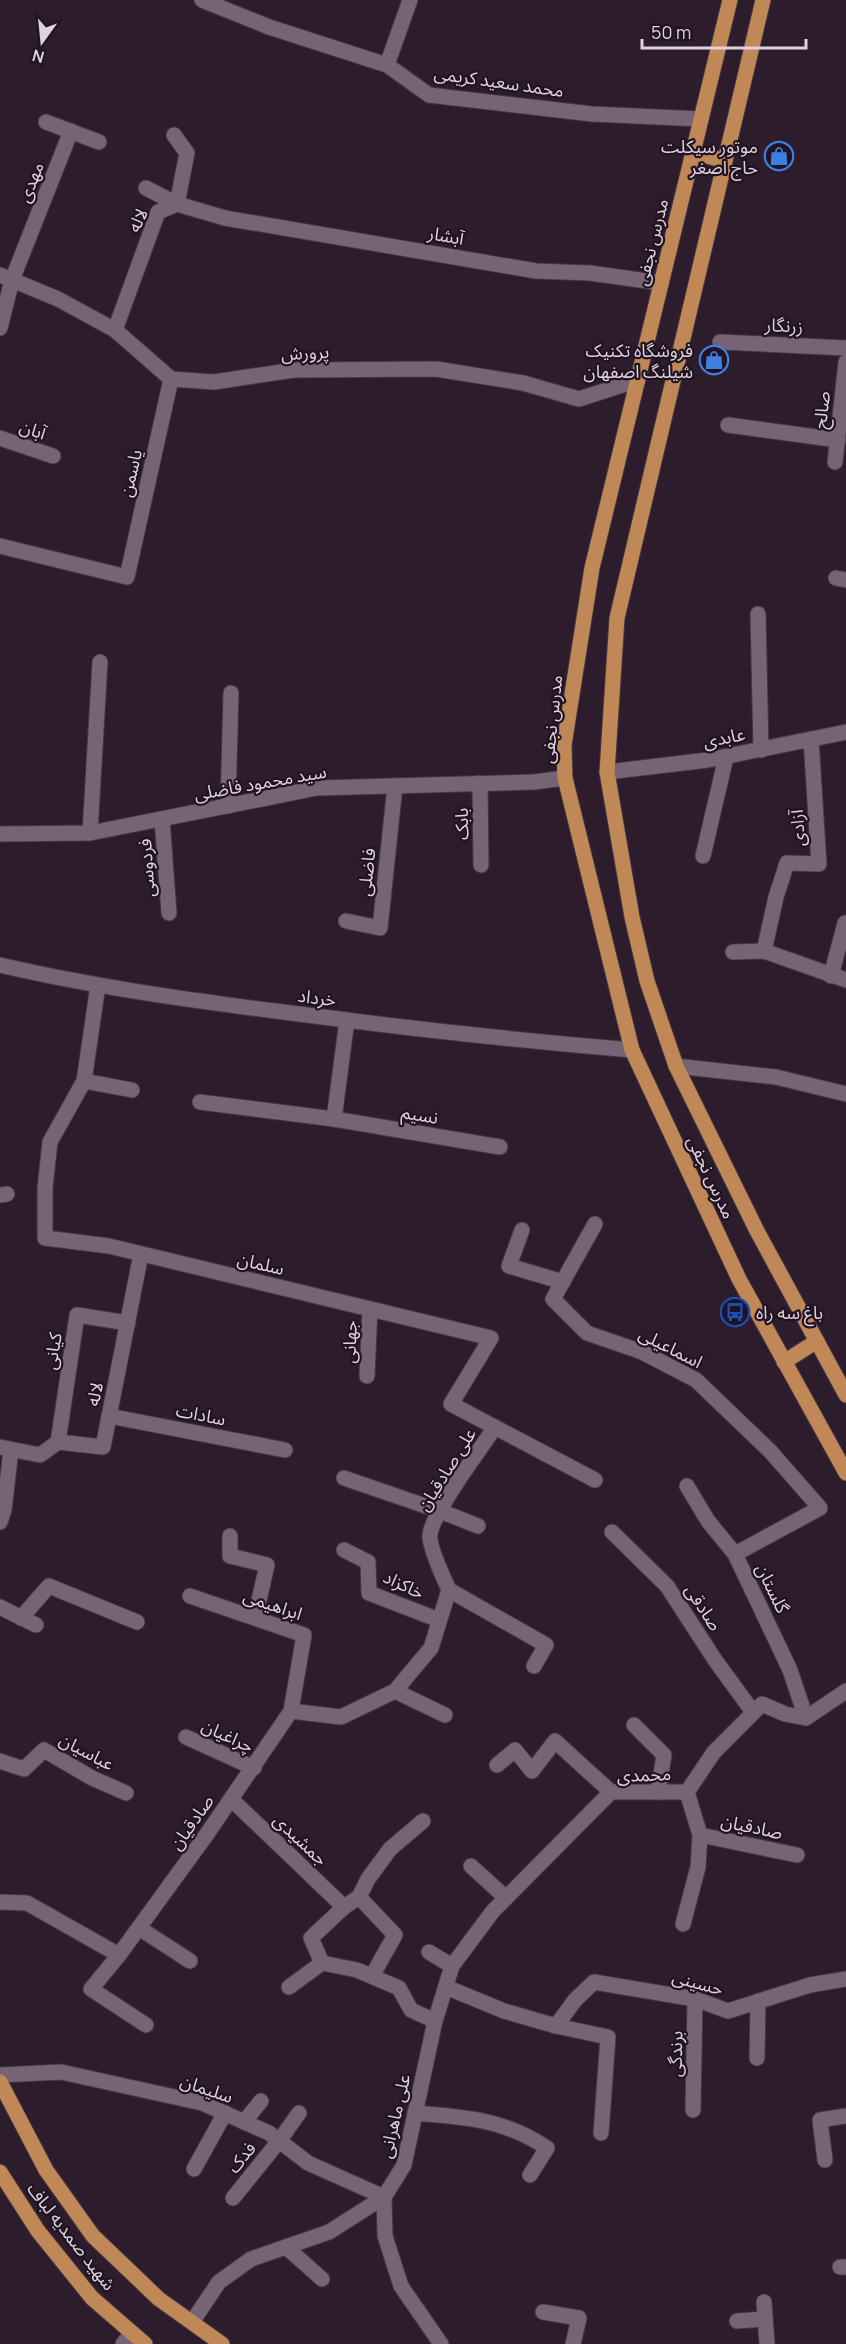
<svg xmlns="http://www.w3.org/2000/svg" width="846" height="2344" viewBox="0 0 846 2344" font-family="Manrope,'Noto Sans Arabic',sans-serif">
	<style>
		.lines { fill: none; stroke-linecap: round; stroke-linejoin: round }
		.minor-casing { stroke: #443744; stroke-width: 17 }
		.major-casing { stroke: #443744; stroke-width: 17 }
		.minor { stroke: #766376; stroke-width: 15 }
		.major { stroke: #c08757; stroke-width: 15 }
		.labels { text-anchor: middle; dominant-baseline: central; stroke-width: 4.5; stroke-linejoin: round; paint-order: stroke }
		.street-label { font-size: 18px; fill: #ded3dd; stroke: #221322 }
		.poi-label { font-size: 18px; fill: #ded3dd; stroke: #221322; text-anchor: end }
	</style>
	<rect width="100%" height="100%" fill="#2c1c2c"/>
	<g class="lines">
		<!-- minor casing -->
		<g class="minor-casing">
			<g id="minor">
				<path d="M 202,0 L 269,27 L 387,65 L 429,95 L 592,114 L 701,119"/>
				<path d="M 387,65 L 410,0"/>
				<path d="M 46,122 L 99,142"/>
				<path d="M 146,188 L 177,204 L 225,218 L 536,271 L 590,273 L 661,283"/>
				<path d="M 0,275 L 58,299 L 115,330 L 171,379 L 214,382 L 294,370 L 436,369 L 523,383 L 579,399 L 638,380"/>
				<path d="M 0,328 L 12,280 L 71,131"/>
				<path d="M 115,330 L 158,212 L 177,204 L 187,153 L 174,135"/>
				<path d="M 720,342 L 846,348"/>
				<path d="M 728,425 L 838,440"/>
				<path d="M 0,438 L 53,456"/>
				<path d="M 835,462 L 846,362"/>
				<path d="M 0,546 L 127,577 L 171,379"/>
				<path d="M 836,578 L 846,580"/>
				<path d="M 758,614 L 761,750"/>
				<path d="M 607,772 L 708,760 L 846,732"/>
				<path d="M 480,783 L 481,865"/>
				<path d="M 228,806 L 231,693"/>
				<path d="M 162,819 L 169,913"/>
				<path d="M 90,833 L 100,662"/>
				<path d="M 0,834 L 90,833 L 317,788 L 534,782 L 565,778"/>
				<path d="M 703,856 L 726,757"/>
				<path d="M 346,921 L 380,928 L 395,786"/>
				<path d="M 764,951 L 776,897 L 787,863 L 819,864 L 811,739"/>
				<path d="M 733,952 L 764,951 L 846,980"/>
				<path d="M 0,965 C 104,989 209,1003 315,1016 C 421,1030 526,1041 632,1050"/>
				<path d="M 831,976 L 845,923"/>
				<path d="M 98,985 L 84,1081 L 50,1142 L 45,1188 L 45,1238 L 109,1246 L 491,1338 L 451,1404 L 595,1480"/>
				<path d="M 676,1066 L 776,1077 L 846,1094"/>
				<path d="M 84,1081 L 132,1090"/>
				<path d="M 200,1102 L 334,1119 L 500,1147"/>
				<path d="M 334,1119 L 347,1020"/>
				<path d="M 0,1195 L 7,1194"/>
				<path d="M 595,1224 L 553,1299 L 587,1333 L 642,1352 L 696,1380 L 770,1451 L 820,1508 L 735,1554"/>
				<path d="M 522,1230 L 509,1266 L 563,1282"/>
				<path d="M 367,1376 L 370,1309"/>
				<path d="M 109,1416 L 285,1450"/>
				<path d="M 58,1442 L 77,1315 L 128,1323"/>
				<path d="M 0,1447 L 40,1455 L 58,1442 L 103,1447 L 141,1254"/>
				<path d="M 344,1478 L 440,1511 L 478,1526"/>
				<path d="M 687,1486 L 708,1521 L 735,1554 L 790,1670 L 806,1718"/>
				<path d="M 0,1522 L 4,1510 L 11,1450"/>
				<path d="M 612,1532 L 667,1586 L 715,1660 L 753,1712"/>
				<path d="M 230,1536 L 230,1556 L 267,1565 L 255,1618"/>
				<path d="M 344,1550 L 368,1562 L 369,1593 L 439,1620"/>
				<path d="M 449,1590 L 546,1645 L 534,1666"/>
				<path d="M 0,1607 L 36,1625"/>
				<path d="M 21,1618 L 49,1586 L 137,1622"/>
				<path d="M 395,1691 L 445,1715"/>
				<path d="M 291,1711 L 341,1717 L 395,1691 L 431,1648 L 449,1590 C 444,1579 428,1545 430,1534 C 434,1510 480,1450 495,1427"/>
				<path d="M 634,1725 L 664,1755 L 658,1792"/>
				<path d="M 186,1737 L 254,1768"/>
				<path d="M 0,1761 L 24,1769 L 44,1750 L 92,1778 L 126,1793"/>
				<path d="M 497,1765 L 515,1750 L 532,1771 L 555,1741 L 611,1792"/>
				<path d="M 231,1799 L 344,1907"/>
				<path d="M 700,1835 L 797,1855"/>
				<path d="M 471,1866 L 506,1898"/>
				<path d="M 359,1897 L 395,1935 L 372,1976"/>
				<path d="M 0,1902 L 27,1903 L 119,1955"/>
				<path d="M 683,1924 L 698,1867 L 700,1835 L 687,1792"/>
				<path d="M 139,1928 L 190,1961"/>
				<path d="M 429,1952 L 452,1966"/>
				<path d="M 322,1963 L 311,1938 L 344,1907 L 359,1897 L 368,1879 L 390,1849 L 423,1821"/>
				<path d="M 289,1987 L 322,1963 L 357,1970 L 399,1988 L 411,2010 L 435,2021"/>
				<path d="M 446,1987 L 504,2011 L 556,2026 L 575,2000 L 594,1982 L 695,1999 L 728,2011 L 810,1985 L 846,1979"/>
				<path d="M 146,2025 L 91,1989 L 119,1955 L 207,1834 L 291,1711 L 304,1635 L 190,1596"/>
				<path d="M 556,2026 L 608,2037 L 601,2133"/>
				<path d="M 757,2058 L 758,2001"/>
				<path d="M 0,2075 L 61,2072 L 202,2103 L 269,2133 L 308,2163 L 384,2197 L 385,2236 L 401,2286 L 441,2344"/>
				<path d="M 693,2110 L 695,1999"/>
				<path d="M 415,2113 C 465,2117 504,2119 547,2148 L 530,2175"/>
				<path d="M 244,2122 L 261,2101"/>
				<path d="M 825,2160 L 820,2120 L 846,2116"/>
				<path d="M 194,2169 L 225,2113"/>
				<path d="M 233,2198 L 279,2141 L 299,2113"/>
				<path d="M 286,2247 L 322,2279"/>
				<path d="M 840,2267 L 846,2267"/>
				<path d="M 764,2302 L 767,2344"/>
				<path d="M 543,2312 L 579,2318 L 573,2344"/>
				<path d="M 737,2321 L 765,2319"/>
				<path d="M 192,2322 L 219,2282 L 251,2259 L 329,2232 L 384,2197 L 404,2165 L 435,2021 L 452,1966 L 493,1911 L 611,1792 L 687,1792 L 714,1752 L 762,1704 L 785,1714 L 806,1718 L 846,1691"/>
				<path d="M 123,2344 L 132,2333"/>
			</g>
		</g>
		<!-- major casing -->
		<g class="major-casing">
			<g id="major">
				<path d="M 730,0 L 592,568 L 564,745 L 565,778 L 632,1050 L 739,1279 L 846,1473"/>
				<path d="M 763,0 L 617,618 L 607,772 L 632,917 L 647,981 L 676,1066 L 757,1231 L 846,1395"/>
				<path d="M 693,152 L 725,161"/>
				<path d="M 784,1362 L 817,1341"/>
				<path d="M 0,2082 L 46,2170 L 93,2236 L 159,2299 L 222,2344"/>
				<path d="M 0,2172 L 38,2231 L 92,2298 L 145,2344"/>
			</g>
		</g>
		<!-- minor -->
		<use href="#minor" class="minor"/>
		<!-- major -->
		<use href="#major" class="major"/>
	</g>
	<!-- icons -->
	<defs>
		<g id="shop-ring" transform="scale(1.5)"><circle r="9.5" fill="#221322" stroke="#3f7fe0" stroke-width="1.5"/><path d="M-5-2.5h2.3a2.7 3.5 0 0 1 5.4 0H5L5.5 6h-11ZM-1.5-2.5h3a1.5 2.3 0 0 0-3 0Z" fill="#3f7fe0"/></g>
		<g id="bus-ring" transform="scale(1.5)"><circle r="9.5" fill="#221322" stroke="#1a4fb4" stroke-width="1.5"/><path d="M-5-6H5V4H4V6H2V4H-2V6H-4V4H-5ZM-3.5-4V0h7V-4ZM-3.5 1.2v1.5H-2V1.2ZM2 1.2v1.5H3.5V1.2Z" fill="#1a4fb4"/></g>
	</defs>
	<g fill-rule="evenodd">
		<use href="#shop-ring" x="779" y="156"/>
		<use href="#shop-ring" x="714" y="360"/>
		<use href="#bus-ring" x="735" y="1312"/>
	</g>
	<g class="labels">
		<!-- street labels -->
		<g class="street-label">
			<text transform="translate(499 81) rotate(8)">محمد سعید کریمی</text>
			<text transform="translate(30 182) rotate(-68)">مهدی</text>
			<text transform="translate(137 220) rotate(-65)">لاله</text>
			<text transform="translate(446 235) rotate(10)">آبشار</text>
			<text transform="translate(651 242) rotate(-76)">مدرس نجفی</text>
			<text transform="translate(784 325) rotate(3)">زرنگار</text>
			<text transform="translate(305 352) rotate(-3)">پرورش</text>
			<text transform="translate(821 410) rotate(-84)">صالح</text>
			<text transform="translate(33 429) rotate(19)">آبان</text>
			<text transform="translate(130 473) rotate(-77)">یاسمن</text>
			<text transform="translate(551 719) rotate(-84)">مدرس نجفی</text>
			<text transform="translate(724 737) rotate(-11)">عابدی</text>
			<text transform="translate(260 782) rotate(-10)">سید محمود فاضلی</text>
			<text transform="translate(461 824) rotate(-91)">بابک</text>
			<text transform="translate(797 828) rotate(-94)">آزادی</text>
			<text transform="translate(146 868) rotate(-94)">فردوسی</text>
			<text transform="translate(366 872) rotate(-84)">فاضلی</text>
			<text transform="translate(317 997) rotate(7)">خرداد</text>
			<text transform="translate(420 1114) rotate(10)">نسیم</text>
			<text transform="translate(712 1177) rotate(65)">مدرس نجفی</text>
			<text transform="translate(261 1263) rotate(13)">سلمان</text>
			<text transform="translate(349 1342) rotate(-88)">جهانی</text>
			<text transform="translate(671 1347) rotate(27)">اسماعیلی</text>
			<text transform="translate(52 1351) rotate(-81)">کیانی</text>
			<text transform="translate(94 1394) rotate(-79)">لاله</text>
			<text transform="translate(201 1414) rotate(11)">سادات</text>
			<text transform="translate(446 1469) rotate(-58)">علی صادقیان</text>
			<text transform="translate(404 1584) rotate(25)">خاکزاد</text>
			<text transform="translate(773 1588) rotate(64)">گلستان</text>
			<text transform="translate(273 1604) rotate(19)">ابراهیمی</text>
			<text transform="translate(704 1607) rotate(57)">صادقی</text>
			<text transform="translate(228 1735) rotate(25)">چراغیان</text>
			<text transform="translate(87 1751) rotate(28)">عباسیان</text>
			<text transform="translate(644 1774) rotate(-2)">محمدی</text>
			<text transform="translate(191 1822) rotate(-55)">صادقیان</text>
			<text transform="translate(752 1826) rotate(12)">صادقیان</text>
			<text transform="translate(301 1839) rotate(43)">جمشیدی</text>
			<text transform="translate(698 1982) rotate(15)">حسینی</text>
			<text transform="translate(675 2054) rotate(-89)">برندگی</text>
			<text transform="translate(207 2088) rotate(19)">سلیمان</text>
			<text transform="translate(394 2116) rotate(-77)">علی ماهرانی</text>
			<text transform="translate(241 2157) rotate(-51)">فدک</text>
			<text transform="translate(72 2236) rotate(52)">شهید صمدیه لباف</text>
		</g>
		<!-- poi labels -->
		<g class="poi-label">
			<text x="758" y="146">موتور سیکلت<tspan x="758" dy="21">حاج اصغر</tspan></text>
			<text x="693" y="350">فروشگاه تکنیک<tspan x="693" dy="21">شیلنگ اصفهان</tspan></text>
			<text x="756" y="1312" text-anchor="start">باغ سه راه</text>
		</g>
	</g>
	<!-- north arrow -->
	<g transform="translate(42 42) rotate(195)" stroke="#221322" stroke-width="4.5" paint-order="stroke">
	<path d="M0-4.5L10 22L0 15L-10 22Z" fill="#ded3dd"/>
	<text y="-9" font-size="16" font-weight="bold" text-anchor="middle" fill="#ded3dd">N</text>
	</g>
	<!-- scale -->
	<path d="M642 39v9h164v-9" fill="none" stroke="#ded3dd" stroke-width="3"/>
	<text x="651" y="39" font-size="18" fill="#ded3dd" stroke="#221322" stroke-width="4.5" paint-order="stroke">50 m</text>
</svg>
